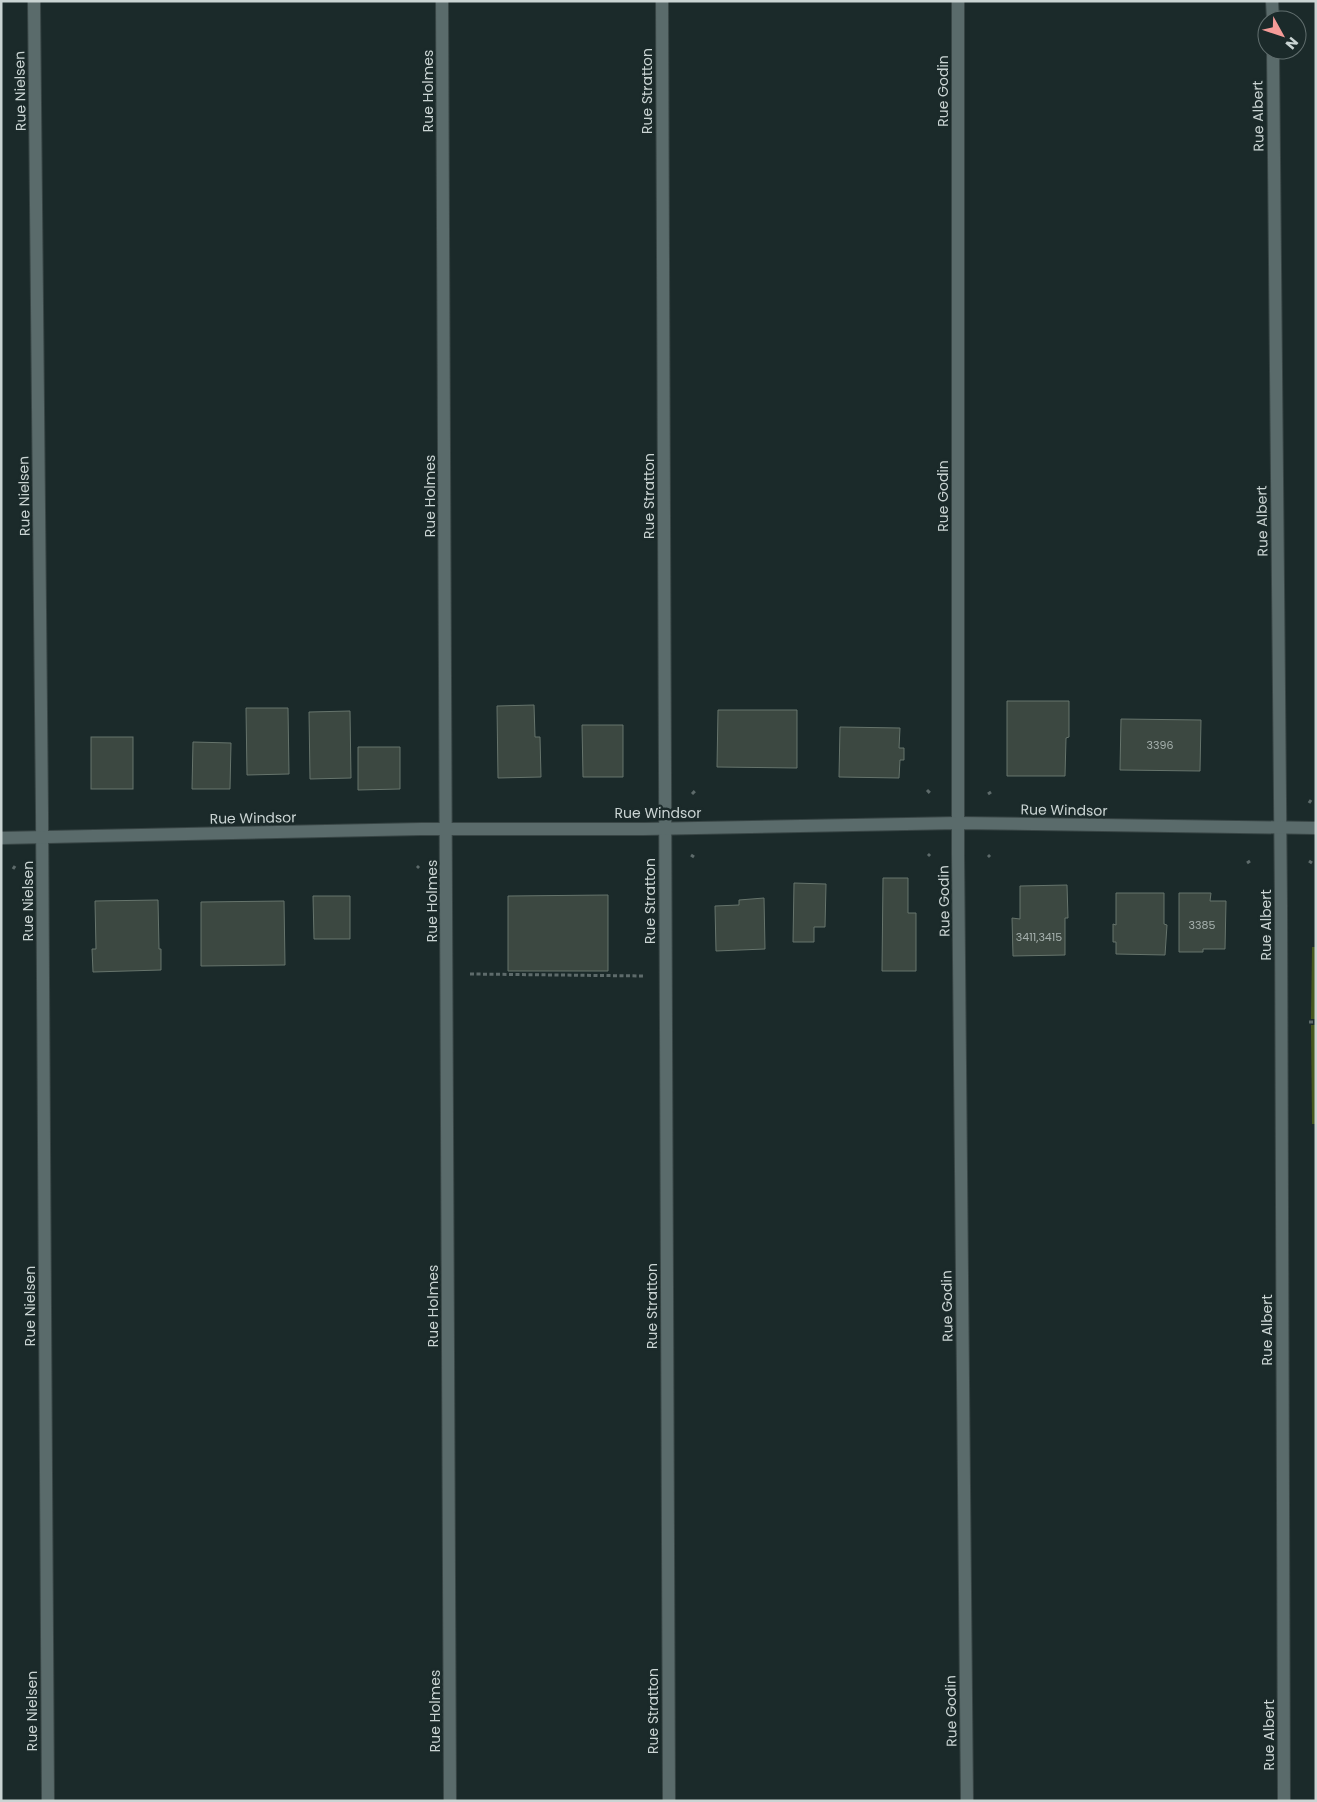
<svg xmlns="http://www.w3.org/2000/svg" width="1317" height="1802" viewBox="0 0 1317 1802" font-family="Poppins,sans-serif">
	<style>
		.green { fill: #46581e }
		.building { fill: #3c4841; stroke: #66746c }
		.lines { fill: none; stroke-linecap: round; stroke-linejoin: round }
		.minor-casing { stroke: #384545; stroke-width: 14 }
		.path { stroke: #5e6b6b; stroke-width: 3; stroke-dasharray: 4 2.5; stroke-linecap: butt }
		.minor { stroke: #5a6b6b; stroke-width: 12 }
		.labels { text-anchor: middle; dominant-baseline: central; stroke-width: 5; stroke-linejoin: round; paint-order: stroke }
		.number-label { font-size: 11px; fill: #a6b1ae }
		.street-label { font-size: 14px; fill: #cad4d3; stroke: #1b2a2a }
	</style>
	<rect width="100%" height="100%" fill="#1b2a2a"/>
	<!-- green -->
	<g class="green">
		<path d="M 1312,947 L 1316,947 L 1316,1019 L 1311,1019 Z"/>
		<path d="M 1311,1025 L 1316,1025 L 1316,1124 L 1312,1124 Z"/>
	</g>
	<!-- building -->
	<g class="building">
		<path d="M 1007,701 L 1069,701 L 1069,737 L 1066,738 L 1065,776 L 1007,776 Z"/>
		<path d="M 534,705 L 535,737 L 540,737 L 541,777 L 498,778 L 497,706 Z"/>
		<path d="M 246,708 L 288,708 L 289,774 L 247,775 Z"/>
		<path d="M 718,710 L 797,710 L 797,768 L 717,767 Z"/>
		<path d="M 350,711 L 351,778 L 310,779 L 309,712 Z"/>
		<path d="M 1121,719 L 1201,720 L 1200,771 L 1120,770 Z"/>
		<path d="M 582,725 L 623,725 L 623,777 L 583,777 Z"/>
		<path d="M 840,727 L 900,728 L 899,748 L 904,748 L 904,760 L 900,760 L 899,778 L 839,777 Z"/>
		<rect x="91" y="737" width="42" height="52"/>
		<path d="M 193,742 L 231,743 L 230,789 L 192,789 Z"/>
		<path d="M 358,747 L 400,747 L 400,789 L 358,790 Z"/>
		<path d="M 883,878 L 908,878 L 908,913 L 916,913 L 916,971 L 882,971 Z"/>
		<path d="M 794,883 L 826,884 L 825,927 L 814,927 L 814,942 L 793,942 Z"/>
		<path d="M 1067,885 L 1068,918 L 1065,918 L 1065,955 L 1013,956 L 1012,918 L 1020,919 L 1020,886 Z"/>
		<path d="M 1116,893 L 1164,893 L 1164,924 L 1167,925 L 1165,955 L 1116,954 L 1116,942 L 1113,942 L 1113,924 L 1116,925 Z"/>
		<path d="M 1179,893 L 1211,893 L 1210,901 L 1226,901 L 1225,949 L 1203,949 L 1203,952 L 1179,952 Z"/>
		<path d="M 608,895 L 608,971 L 508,971 L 508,896 Z"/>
		<path d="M 313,896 L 350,896 L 350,939 L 314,939 Z"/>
		<path d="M 764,898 L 765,949 L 716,951 L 715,906 L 739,905 L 739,900 Z"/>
		<path d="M 158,900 L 159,949 L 161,949 L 161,970 L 93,972 L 92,949 L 96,949 L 95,901 Z"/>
		<path d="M 284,901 L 285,965 L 201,966 L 201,902 Z"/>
	</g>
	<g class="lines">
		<!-- minor casing -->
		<g class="minor-casing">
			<g id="minor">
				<path d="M 34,1 L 42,812 L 48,1801"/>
				<path d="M 442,1 L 450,1801"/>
				<path d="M 662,1 L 669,1801"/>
				<path d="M 958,1 L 958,855 L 967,1801"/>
				<path d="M 1272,1 L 1273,20"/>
				<path d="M 1273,50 L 1281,905 L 1284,1801"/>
				<path d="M 1,838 L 421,829 L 644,829 L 958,823 L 1316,828"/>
			</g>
		</g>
		<!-- path -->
		<g class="path">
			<path d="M 927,790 L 930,793"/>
			<path d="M 692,794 L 695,791"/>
			<path d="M 988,794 L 991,792"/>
			<path d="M 1309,803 L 1311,800"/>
			<path d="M 691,855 L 694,857"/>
			<path d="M 988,855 L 990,857"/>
			<path d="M 928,856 L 930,854"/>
			<path d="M 1309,861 L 1312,863"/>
			<path d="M 1247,863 L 1250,861"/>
			<path d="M 417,868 L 419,866"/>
			<path d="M 13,869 L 15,866"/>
			<path d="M 470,974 L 644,976"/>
			<path d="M 1309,1022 L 1316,1022"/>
		</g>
		<!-- minor -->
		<use href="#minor" class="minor"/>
	</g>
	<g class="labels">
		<!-- number labels -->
		<g class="number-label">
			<text x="1160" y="745">3396</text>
			<text x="1202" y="925">3385</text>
			<text x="1039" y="937">3411,3415</text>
		</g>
		<!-- street labels -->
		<g class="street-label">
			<text transform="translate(20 91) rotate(-91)">Rue Nielsen</text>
			<text transform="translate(428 91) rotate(-90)">Rue Holmes</text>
			<text transform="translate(647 91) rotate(-90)">Rue Stratton</text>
			<text transform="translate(943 91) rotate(-90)">Rue Godin</text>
			<text transform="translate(1258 116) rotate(-91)">Rue Albert</text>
			<text transform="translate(24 496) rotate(-91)">Rue Nielsen</text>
			<text transform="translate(430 496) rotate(-90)">Rue Holmes</text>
			<text transform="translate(649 496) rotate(-90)">Rue Stratton</text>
			<text transform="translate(943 496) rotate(-90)">Rue Godin</text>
			<text transform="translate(1262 521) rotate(-91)">Rue Albert</text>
			<text transform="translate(1064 810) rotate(1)">Rue Windsor</text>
			<text x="658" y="813">Rue Windsor</text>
			<text transform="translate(253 818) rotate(-1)">Rue Windsor</text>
			<text transform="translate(28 901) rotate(-90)">Rue Nielsen</text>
			<text transform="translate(432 901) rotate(-90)">Rue Holmes</text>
			<text transform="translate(650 901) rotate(-90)">Rue Stratton</text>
			<text transform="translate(944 901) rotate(-91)">Rue Godin</text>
			<text transform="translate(1266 925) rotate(-90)">Rue Albert</text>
			<text transform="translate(30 1306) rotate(-90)">Rue Nielsen</text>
			<text transform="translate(433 1306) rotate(-90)">Rue Holmes</text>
			<text transform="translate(652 1306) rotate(-90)">Rue Stratton</text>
			<text transform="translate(947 1306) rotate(-91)">Rue Godin</text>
			<text transform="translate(1267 1330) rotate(-90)">Rue Albert</text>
			<text transform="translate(32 1711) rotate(-90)">Rue Nielsen</text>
			<text transform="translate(435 1711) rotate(-90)">Rue Holmes</text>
			<text transform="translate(653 1711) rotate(-90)">Rue Stratton</text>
			<text transform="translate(951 1711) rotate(-91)">Rue Godin</text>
			<text transform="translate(1269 1735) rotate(-90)">Rue Albert</text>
		</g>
	</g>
	<!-- border -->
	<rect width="1317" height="1802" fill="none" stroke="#cad4d3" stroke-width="5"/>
	<!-- north arrow -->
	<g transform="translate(1282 35) rotate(130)"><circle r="24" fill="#1b2a2a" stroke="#616e6e"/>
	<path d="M0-4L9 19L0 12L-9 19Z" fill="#f59b98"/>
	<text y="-8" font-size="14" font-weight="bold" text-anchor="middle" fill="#cad4d3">N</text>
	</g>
</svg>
